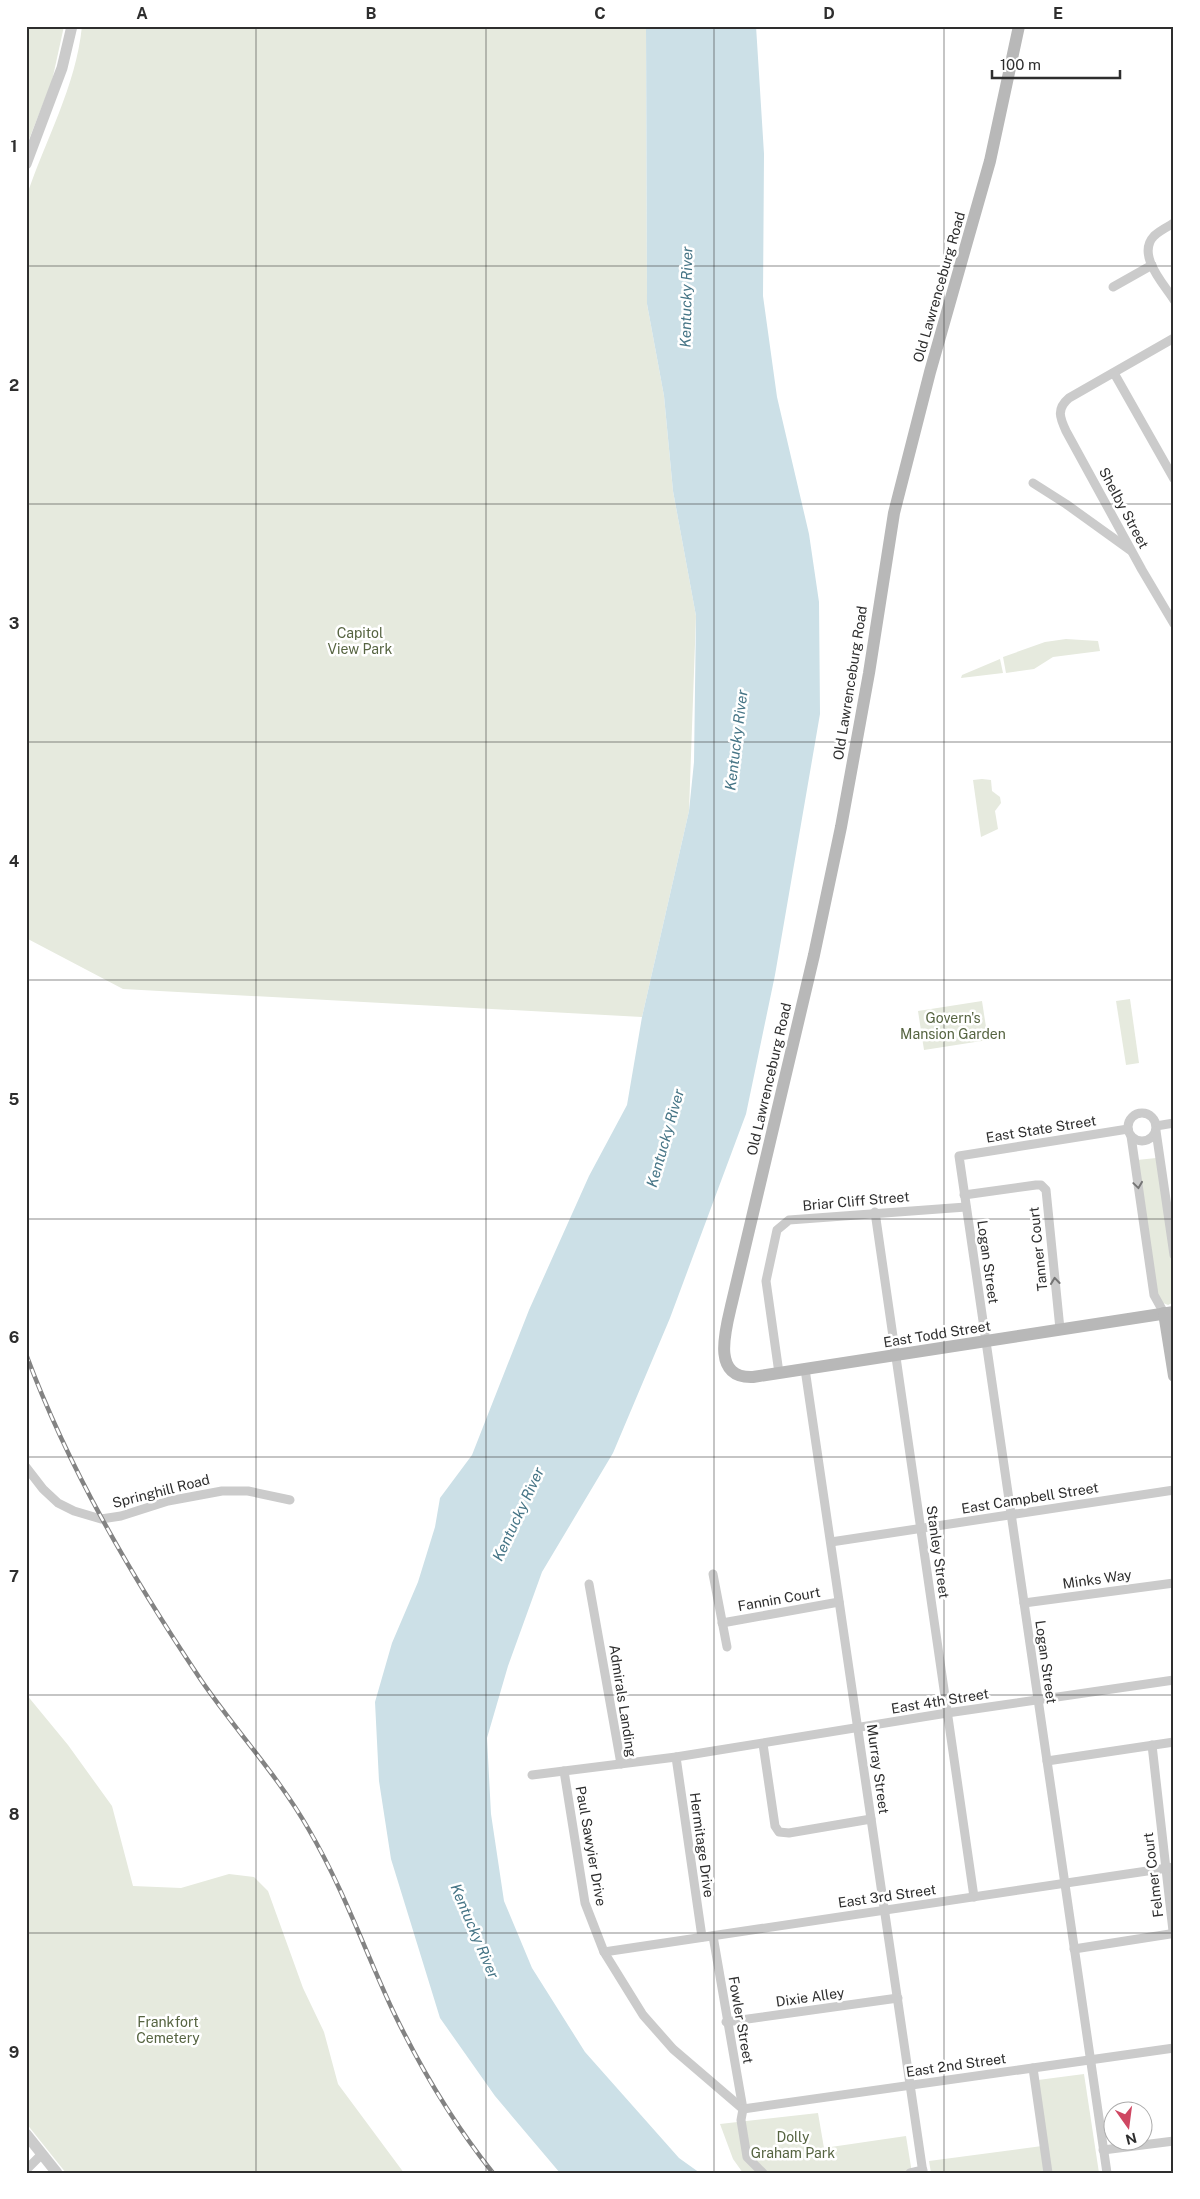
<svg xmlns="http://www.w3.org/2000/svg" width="1200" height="2199" viewBox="0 0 1200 2199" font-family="'Public Sans',sans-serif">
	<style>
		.green { fill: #e6eade }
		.water { fill: #cce0e7 }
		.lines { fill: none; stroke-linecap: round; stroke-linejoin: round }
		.minor { stroke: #cbcbcb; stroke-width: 9 }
		.tertiary { stroke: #cbcbcb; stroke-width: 11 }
		.secondary { stroke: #b8b8b8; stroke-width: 12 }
		.rail-casing { stroke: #838383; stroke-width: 4.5 }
		.rail { stroke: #fff; stroke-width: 2.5; stroke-dasharray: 8; stroke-linecap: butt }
		.oneway { stroke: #757575 }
		.grid { fill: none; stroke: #2e2e2e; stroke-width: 1; stroke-opacity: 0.55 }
		.labels { text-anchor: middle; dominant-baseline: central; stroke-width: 5; stroke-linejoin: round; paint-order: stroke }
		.street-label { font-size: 14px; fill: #2e2e2e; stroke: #fff }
		.park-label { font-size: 14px; fill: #566441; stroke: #fff }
		.water-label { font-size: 15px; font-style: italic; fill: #467586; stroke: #fff }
		.neatline { fill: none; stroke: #2e2e2e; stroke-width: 2 }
		.grid-label { font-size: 16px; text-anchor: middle; font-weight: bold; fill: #2e2e2e }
	</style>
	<rect width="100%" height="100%" fill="#fff"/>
	<!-- green -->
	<g class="green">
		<path d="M 26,26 L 64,26 L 52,81 L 26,147 Z"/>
		<path d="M 82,26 L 646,26 L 647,304 L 664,396 L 673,491 L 696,616 L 689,811 L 642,1017 L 123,989 L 26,938 L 26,198 C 45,140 76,87 82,26 Z"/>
		<path d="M 1066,639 L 1098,641 L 1100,651 L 1053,657 L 1034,669 L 1006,673 L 1003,657 L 1045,642 Z"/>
		<path d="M 1000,659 L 1003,673 L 961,678 L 962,675 Z"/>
		<path d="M 982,779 L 991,780 L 992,791 L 1000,797 L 1001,803 L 995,811 L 998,829 L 981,837 L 973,780 Z"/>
		<path d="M 1130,999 L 1139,1063 L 1126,1065 L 1116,1001 Z"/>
		<path d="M 982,1001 L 988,1040 L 924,1050 L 918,1011 Z"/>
		<path d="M 1156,1158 L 1174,1276 L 1174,1302 L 1168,1305 L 1158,1301 L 1137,1160 Z"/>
		<path d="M 26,1694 L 68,1745 L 112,1806 L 133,1886 L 181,1888 L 229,1874 L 254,1877 L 268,1891 L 303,1988 L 324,2032 L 338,2084 L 404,2173 L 66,2173 L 26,2123 Z"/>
		<path d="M 1084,2074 L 1099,2173 L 1051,2173 L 1038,2080 Z"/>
		<path d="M 818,2113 L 824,2148 L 906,2136 L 912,2173 L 743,2173 L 733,2159 L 720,2124 Z"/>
		<path d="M 1042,2146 L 1046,2173 L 931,2173 L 929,2161 Z"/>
	</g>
	<!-- water -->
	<path class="water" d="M 646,26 L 756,26 L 764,154 L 763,296 L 777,397 L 809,534 L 819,602 L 820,714 L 775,975 L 746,1114 L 670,1318 L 613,1453 L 542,1572 L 508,1666 L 487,1738 L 491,1814 L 504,1901 L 532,1968 L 585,2052 L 679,2158 L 700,2173 L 560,2173 L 495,2096 L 440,2018 L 391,1859 L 379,1781 L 375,1702 L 392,1643 L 418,1582 L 435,1527 L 440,1498 L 472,1455 L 529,1310 L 589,1176 L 627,1105 L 642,1017 L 689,811 L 694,762 L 696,616 L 673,491 L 664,396 L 647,304 Z"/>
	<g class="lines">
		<!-- minor -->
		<g class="minor">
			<path d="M 1174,223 C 1167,227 1159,231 1154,236 C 1136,255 1164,284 1174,300"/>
			<path d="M 1113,287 L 1152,265"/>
			<path d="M 1174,338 L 1069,398 C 1056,409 1060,418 1066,431 L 1142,570 L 1174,624"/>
			<path d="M 1114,373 L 1174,479"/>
			<path d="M 1033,483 L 1066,504 L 1130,550"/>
			<circle cx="1142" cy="1127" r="14"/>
			<path d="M 1156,1126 L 1174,1123"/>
			<path d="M 1156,1131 L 1174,1255"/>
			<path d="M 1131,1136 L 1154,1295 L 1164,1313"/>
			<path d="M 964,1195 L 1036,1185 L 1041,1185 L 1046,1190 L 1060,1329"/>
			<path d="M 875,1212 L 974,1897"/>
			<path d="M 805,1369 L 923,2173"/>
			<path d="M 779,1373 L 766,1281 L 777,1230 L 789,1220 L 966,1207"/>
			<path d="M 26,1467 L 43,1489 L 58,1503 L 74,1511 L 101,1519 L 121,1516 L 168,1501 L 222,1491 L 248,1491 L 290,1500"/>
			<path d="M 831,1542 L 1174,1490"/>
			<path d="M 713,1574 L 727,1647"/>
			<path d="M 589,1584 L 621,1764"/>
			<path d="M 1024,1603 L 1174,1583"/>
			<path d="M 722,1623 L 839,1602"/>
			<path d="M 763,1744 L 775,1826 L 779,1832 L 789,1833 L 871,1819"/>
			<path d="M 676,1757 L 702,1937"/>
			<path d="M 1047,1761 L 1174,1742"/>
			<path d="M 564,1771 L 585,1903 L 604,1952 L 643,2015 L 673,2049 L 743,2109"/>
			<path d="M 532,1775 L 676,1757 L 947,1713 L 1174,1680"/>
			<path d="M 713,1936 L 743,2109 L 741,2120 L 747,2157 L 763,2173"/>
			<path d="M 1074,1949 L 1170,1934 L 1173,1931 L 1152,1745"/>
			<path d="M 604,1952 L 1174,1867"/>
			<path d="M 726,2022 L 898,1998"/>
			<path d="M 1033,2068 L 1048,2173"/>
			<path d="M 743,2109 L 1174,2048"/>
			<path d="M 1103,2150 L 1174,2141"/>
			<path d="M 26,2170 L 42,2154"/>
			<path d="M 910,2173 L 923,2170"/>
			<path d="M 1107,2173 L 959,1156 L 1128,1129"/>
		</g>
		<!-- tertiary -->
		<g class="tertiary">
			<path d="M 26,164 L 62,68 L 72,26"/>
			<path d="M 26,2134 L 57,2173"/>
		</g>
		<!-- secondary -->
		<g class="secondary">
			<path d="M 1019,26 L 990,161 L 930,372 L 894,513 L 869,673 L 841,827 L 814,955 L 732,1302 C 726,1328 710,1379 753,1377 L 1174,1312"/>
			<path d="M 1164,1313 L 1174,1376"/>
		</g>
		<!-- rail casing -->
		<g class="rail-casing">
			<path id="rail" d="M 26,1354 C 69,1470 132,1577 201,1680 C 236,1731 279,1777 309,1830 C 343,1888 365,1951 393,2011 C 421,2069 453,2123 493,2173"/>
		</g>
		<!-- rail -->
		<use href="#rail" class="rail"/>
	</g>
	<!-- one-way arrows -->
	<defs><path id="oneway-chevron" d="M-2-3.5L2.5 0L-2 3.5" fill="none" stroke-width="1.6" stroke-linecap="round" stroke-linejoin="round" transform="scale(1.25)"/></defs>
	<g class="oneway">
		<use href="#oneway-chevron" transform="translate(1138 1185) rotate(82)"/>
		<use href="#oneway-chevron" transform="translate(1055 1281) rotate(-96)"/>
	</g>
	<!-- grid -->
	<path class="grid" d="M 256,26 L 256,2173M 486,26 L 486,2173M 714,26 L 714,2173M 944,26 L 944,2173M 26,266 L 1174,266M 26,504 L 1174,504M 26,742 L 1174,742M 26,980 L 1174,980M 26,1219 L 1174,1219M 26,1457 L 1174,1457M 26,1695 L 1174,1695M 26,1933 L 1174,1933"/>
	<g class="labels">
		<!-- street labels -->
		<g class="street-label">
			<text transform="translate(939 287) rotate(-74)">Old Lawrenceburg Road</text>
			<text transform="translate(1124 508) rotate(62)">Shelby Street</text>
			<text transform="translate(850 683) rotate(-81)">Old Lawrenceburg Road</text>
			<text transform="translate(769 1079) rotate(-77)">Old Lawrenceburg Road</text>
			<text transform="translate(1041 1129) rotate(-9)">East State Street</text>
			<text transform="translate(856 1201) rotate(-5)">Briar Cliff Street</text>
			<text transform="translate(1038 1249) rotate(-96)">Tanner Court</text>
			<text transform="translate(988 1262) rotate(82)">Logan Street</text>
			<text transform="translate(937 1334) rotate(-9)">East Todd Street</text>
			<text transform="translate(161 1491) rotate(-14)">Springhill Road</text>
			<text transform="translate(1030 1498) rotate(-9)">East Campbell Street</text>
			<text transform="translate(938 1552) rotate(82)">Stanley Street</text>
			<text transform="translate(1097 1579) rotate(-8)">Minks Way</text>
			<text transform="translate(779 1599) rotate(-10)">Fannin Court</text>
			<text transform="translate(1046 1662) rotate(82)">Logan Street</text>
			<text transform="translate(623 1701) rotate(81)">Admirals Landing</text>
			<text transform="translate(940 1701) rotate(-9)">East 4th Street</text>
			<text transform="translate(878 1769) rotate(82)">Murray Street</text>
			<text transform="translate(702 1845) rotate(82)">Hermitage Drive</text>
			<text transform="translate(591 1846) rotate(80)">Paul Sawyier Drive</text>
			<text transform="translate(1153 1875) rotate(-97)">Felmer Court</text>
			<text transform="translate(887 1896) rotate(-8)">East 3rd Street</text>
			<text transform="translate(810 1997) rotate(-8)">Dixie Alley</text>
			<text transform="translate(741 2020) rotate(80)">Fowler Street</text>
			<text transform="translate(956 2065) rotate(-8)">East 2nd Street</text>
		</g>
		<!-- park labels -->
		<g class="park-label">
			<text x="360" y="633">Capitol<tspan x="360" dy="16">View Park</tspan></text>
			<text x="953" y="1018">Govern's<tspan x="953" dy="16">Mansion Garden</tspan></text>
			<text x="168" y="2022">Frankfort<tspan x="168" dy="16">Cemetery</tspan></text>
			<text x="793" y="2137">Dolly<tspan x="793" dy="16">Graham Park</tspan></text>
		</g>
		<!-- water labels -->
		<g class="water-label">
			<text transform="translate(686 297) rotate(-89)">Kentucky River</text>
			<text transform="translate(736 740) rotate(-83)">Kentucky River</text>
			<text transform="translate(665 1138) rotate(-74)">Kentucky River</text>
			<text transform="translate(518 1514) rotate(-65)">Kentucky River</text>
			<text transform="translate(475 1931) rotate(67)">Kentucky River</text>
		</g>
	</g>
	<!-- border -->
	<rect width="1200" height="2199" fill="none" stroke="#ffffff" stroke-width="55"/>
	<!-- north arrow -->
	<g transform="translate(1128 2126) rotate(166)"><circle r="24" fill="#ffffff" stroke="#ababab"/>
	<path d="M0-4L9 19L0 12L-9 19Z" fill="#cf4762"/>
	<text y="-8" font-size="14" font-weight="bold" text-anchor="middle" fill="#2e2e2e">N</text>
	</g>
	<!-- scale -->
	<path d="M992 70v8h128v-8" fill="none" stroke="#2e2e2e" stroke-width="2.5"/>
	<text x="1000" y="70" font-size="15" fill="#2e2e2e" stroke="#ffffff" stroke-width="4" paint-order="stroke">100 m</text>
	<rect x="28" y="28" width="1144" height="2144" class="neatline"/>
	<g class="grid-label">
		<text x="142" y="19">A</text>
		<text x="371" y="19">B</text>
		<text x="600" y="19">C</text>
		<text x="829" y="19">D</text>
		<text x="1058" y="19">E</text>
		<text x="14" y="152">1</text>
		<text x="14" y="391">2</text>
		<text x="14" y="629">3</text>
		<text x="14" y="867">4</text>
		<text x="14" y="1105">5</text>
		<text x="14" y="1343">6</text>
		<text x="14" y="1582">7</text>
		<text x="14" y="1820">8</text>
		<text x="14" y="2058">9</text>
	</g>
</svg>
